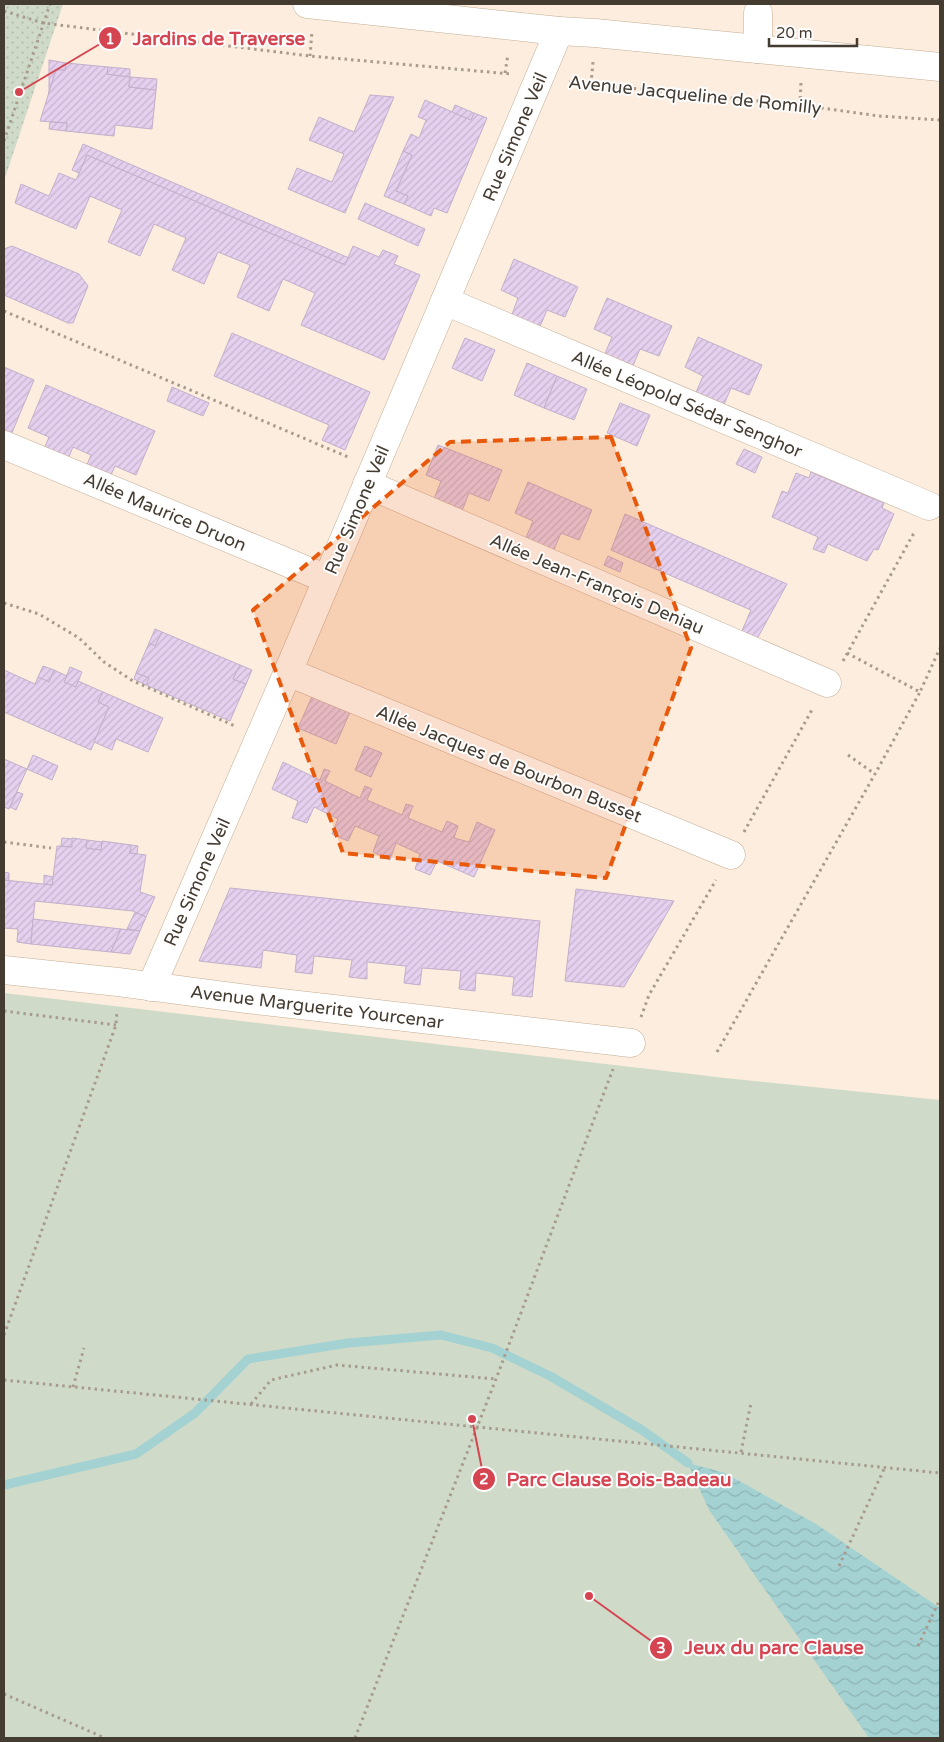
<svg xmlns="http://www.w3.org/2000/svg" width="944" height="1742" viewBox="0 0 944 1742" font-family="'Varela Round',sans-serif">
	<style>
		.grass { fill: url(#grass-dots) }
		.green { fill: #cfdbc8 }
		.water { fill: url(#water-waves) }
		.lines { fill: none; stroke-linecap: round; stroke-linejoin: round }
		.stream { stroke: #a4d1d2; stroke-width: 9 }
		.building { fill: url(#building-hatch); stroke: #c2afca }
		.minor-casing { stroke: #c5ae96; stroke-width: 29 }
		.path { stroke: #a79b8e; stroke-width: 3; stroke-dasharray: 2.5 4; stroke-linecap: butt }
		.minor { stroke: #fff; stroke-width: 28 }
		.marked { fill: #e8590c; fill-opacity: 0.2; stroke: #e8590c; stroke-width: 4; stroke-dasharray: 10 6; stroke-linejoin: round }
		.labels { text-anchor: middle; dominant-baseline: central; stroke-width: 4; stroke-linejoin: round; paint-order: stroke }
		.street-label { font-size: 18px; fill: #443b31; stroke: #fdfdfd }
		.leader { fill: none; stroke: #d54551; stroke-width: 2 }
		.callout-dot { fill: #d54551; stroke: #fdfdfd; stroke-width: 2 }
		.mark-label { font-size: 15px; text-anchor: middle; font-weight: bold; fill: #fff }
		.callout-label { font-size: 19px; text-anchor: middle; font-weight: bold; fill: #d54551; stroke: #fdfdfd; stroke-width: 4; stroke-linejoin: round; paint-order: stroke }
	</style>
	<defs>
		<pattern id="grass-dots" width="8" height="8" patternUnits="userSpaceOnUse" patternTransform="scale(1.25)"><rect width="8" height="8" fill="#cfdbc8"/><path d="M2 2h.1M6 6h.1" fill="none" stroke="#b3bdac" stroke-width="1.8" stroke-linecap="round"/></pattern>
		<pattern id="water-waves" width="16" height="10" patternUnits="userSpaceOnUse" patternTransform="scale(1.25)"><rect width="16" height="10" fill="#a4d1d2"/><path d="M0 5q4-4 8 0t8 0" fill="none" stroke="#8eb4b5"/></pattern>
		<pattern id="building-hatch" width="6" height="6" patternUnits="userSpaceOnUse" patternTransform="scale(1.25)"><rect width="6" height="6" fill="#e5d0ef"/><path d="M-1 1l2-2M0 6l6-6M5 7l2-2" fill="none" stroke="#c6b4cd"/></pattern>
	</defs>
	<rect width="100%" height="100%" fill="#fcedde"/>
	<!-- grass -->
	<path class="grass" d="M 4,4 L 63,4 L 4,181 Z"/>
	<!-- green -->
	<path class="green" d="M 4,993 L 725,1078 L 940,1100 L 940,1738 L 4,1738 Z"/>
	<!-- water -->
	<path class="water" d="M 688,1463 L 725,1473 L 816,1524 L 940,1608 L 940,1738 L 869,1738 L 709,1510 Z"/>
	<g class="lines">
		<!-- stream -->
		<path class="stream" d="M 4,1485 L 136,1454 L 195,1413 L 248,1359 L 348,1343 L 441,1335 L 492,1348 L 550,1376 L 642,1430 L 688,1463"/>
	</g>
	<!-- building -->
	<g class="building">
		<path d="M 49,60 L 66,63 L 65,70 L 56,70 L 49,94 Z"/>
		<path d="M 66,63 L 108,67 L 107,74 L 130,77 L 129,87 L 156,90 L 152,129 L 115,125 L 114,136 L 66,131 L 67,123 L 40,121 L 56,70 L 65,70 Z"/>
		<path d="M 108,67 L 130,69 L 130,77 L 107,74 Z"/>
		<path d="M 130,77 L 157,79 L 156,90 L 129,87 Z"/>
		<path d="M 370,95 L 394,97 L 345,213 L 288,189 L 297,168 L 332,182 L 344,154 L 309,140 L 319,117 L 354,132 Z"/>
		<path d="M 425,100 L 471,120 L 474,113 L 487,118 L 447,213 L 434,208 L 431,216 L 404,204 L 408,196 L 396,191 L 412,155 L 403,151 L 411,134 L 419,138 L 426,120 L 418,117 Z"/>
		<path d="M 455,105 L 474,113 L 471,120 L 452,112 Z"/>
		<path d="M 50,122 L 67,123 L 66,131 L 49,129 Z"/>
		<path d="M 83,144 L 349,258 L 345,265 L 87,155 L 79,173 L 72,170 Z"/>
		<path d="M 403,151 L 412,155 L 396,191 L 408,196 L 404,204 L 384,196 Z"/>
		<path d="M 87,155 L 345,265 L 353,246 L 379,257 L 383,250 L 398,256 L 394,264 L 420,275 L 384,360 L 301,325 L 315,293 L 283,279 L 269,311 L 237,297 L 250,265 L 218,252 L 204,284 L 172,270 L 186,238 L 154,224 L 140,256 L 108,242 L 122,210 L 90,196 L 76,229 L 15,203 L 21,184 L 49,196 L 59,173 L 76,180 Z"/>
		<path d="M 365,203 L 425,229 L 418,246 L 358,219 Z"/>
		<path d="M 12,246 L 79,274 L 88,286 L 73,323 L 68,323 L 4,295 L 4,249 Z"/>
		<path d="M 514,259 L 578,287 L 565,317 L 547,310 L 539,329 L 511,317 L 518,298 L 501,290 Z"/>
		<path d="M 607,298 L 672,326 L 659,356 L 640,349 L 632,368 L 604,356 L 612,337 L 594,329 Z"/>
		<path d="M 232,333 L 370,392 L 345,450 L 322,440 L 329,425 L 214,376 Z"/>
		<path d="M 698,337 L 762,365 L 749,395 L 731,388 L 723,407 L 695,395 L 703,376 L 685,367 Z"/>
		<path d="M 465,338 L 495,350 L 482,381 L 452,368 Z"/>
		<path d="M 527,363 L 557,376 L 544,408 L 514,395 Z"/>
		<path d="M 4,367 L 34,380 L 11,435 L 4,432 Z"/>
		<path d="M 557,376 L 587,389 L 574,420 L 544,408 Z"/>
		<path d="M 46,385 L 155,431 L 136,475 L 115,466 L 110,477 L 86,467 L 91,455 L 73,447 L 68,459 L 44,449 L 49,437 L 28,428 Z"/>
		<path d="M 172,387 L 209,403 L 203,416 L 167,401 Z"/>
		<path d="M 620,403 L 650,415 L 637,446 L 607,433 Z"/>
		<path d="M 438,445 L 502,470 L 489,501 L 469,493 L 462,511 L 434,499 L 441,481 L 426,475 Z"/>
		<path d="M 744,449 L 762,457 L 755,473 L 736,464 Z"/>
		<path d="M 811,472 L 884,503 L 882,508 L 894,514 L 878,550 L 874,549 L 867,561 L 828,544 L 824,553 L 813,549 L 818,537 L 772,517 L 782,491 L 788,493 L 796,473 L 809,478 Z"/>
		<path d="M 528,482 L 592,510 L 579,540 L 561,533 L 553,552 L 525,540 L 533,521 L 515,513 Z"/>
		<path d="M 625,514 L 787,584 L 757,639 L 741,633 L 751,610 L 611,550 Z"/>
		<path d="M 608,556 L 623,563 L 620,572 L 604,565 Z"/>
		<path d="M 155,629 L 162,632 L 155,646 L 149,643 Z"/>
		<path d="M 162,632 L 240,665 L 233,679 L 246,684 L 230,721 L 146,685 L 149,678 L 136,673 L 149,643 L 155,646 Z"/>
		<path d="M 240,665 L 252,670 L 246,684 L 233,679 Z"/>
		<path d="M 43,666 L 54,670 L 49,682 L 38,677 Z"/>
		<path d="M 70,667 L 82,672 L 76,687 L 64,682 Z"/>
		<path d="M 4,670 L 35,684 L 38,677 L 49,682 L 54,670 L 67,676 L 64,682 L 76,687 L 78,681 L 103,692 L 98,702 L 109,707 L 91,750 L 4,712 Z"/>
		<path d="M 136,673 L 149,678 L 146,685 L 134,679 Z"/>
		<path d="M 103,692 L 163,718 L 148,752 L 116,739 L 112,750 L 94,742 L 109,707 L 98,702 Z"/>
		<path d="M 313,694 L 351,710 L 336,744 L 298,728 Z"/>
		<path d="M 365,746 L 382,753 L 371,777 L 355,770 Z"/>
		<path d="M 33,755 L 58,766 L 52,780 L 27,769 Z"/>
		<path d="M 4,759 L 27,769 L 9,809 L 4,807 Z"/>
		<path d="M 283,762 L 320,780 L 324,769 L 330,771 L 325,781 L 360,798 L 365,786 L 372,789 L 367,800 L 402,815 L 406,804 L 413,806 L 408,818 L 442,832 L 447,821 L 458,826 L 454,838 L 469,842 L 477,822 L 495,830 L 474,877 L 437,861 L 430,875 L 415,869 L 420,854 L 396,843 L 390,860 L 373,852 L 379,836 L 355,826 L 348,841 L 332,834 L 338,819 L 314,807 L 307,823 L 292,818 L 298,801 L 272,789 Z"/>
		<path d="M 17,792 L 23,794 L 16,810 L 10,807 Z"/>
		<path d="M 62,838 L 73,839 L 72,847 L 61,846 Z"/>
		<path d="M 72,838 L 87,840 L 86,848 L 101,850 L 102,841 L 131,845 L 130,853 L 146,855 L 140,892 L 155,897 L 146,917 L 133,911 L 35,901 L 31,944 L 17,942 L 18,929 L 4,928 L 4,880 L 52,885 L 57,846 L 72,847 Z"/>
		<path d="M 87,840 L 102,842 L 101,850 L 86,848 Z"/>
		<path d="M 131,845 L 138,846 L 137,854 L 130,853 Z"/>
		<path d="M 4,872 L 9,873 L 9,881 L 4,880 Z"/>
		<path d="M 44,875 L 53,877 L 52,885 L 44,884 Z"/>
		<path d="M 230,888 L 540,921 L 532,997 L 512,995 L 514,977 L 476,973 L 475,991 L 459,989 L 461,971 L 422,968 L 420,985 L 404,983 L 406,966 L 367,962 L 367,979 L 349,977 L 352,960 L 314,956 L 312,974 L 295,972 L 297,955 L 263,950 L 261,968 L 199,961 Z"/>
		<path d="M 576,889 L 674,901 L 624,987 L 565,981 Z"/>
		<path d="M 135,912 L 146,917 L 140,931 L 127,929 Z"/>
		<path d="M 33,919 L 121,929 L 111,952 L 31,944 Z"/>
		<path d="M 121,929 L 140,931 L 130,954 L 111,952 Z"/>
	</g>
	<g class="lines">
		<!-- minor casing -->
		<g class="minor-casing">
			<g id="minor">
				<path d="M 307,4 L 559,31 L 595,33 L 940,67"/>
				<path d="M 758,49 L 758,13"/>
				<path d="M 445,301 L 929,506"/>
				<path d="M 4,445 L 327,579"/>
				<path d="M 367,484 L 827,683"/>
				<path d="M 288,672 L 731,855"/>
				<path d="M 4,970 L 118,982 L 247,999 L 631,1043"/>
				<path d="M 151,987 L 288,672 L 559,31"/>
			</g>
		</g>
		<!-- path -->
		<g class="path">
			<path d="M 4,11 L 43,23 L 310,56 L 511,74"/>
			<path d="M 310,56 L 312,31"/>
			<path d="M 505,73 L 508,54"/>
			<path d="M 569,82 L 800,105 L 879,116 L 940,120"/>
			<path d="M 591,84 L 593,62"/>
			<path d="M 800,105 L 801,81"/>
			<path d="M 4,141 L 50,4"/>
			<path d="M 4,311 L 348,457"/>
			<path d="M 4,603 L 39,614 L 79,638 L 104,662 L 133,681 L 235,726"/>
			<path d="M 847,653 L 920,692 L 940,648"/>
			<path d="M 843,661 L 915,531"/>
			<path d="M 848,755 L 875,774"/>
			<path d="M 744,832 L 813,708"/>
			<path d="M 4,842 L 51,848"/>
			<path d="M 4,1011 L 116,1025"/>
			<path d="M 641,1017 L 649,995 L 716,880"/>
			<path d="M 717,1052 L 875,774 L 920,692"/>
			<path d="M 4,1335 L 116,1025 L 117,1010"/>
			<path d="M 4,1380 L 940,1473"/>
			<path d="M 73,1387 L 84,1348"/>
			<path d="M 251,1404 L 271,1380 L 337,1365 L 496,1379"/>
			<path d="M 741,1452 L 751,1403"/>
			<path d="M 839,1566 L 885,1467"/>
			<path d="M 918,1646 L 940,1599"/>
			<path d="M 4,1694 L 105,1738"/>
			<path d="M 355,1738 L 496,1379 L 613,1069"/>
		</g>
		<!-- minor -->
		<use href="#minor" class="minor"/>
	</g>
	<!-- marked area -->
	<path class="marked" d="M 611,437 L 691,648 L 606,878 L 343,853 L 253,610 L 450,442 Z"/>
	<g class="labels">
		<!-- street labels -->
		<g class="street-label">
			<text transform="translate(695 95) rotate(6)">Avenue Jacqueline de Romilly</text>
			<text transform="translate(515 137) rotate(-67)">Rue Simone Veil</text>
			<text transform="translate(687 404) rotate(23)">Allée Léopold Sédar Senghor</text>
			<text transform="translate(357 510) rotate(-67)">Rue Simone Veil</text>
			<text transform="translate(165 512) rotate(23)">Allée Maurice Druon</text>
			<text transform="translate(597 584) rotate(23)">Allée Jean-François Deniau</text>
			<text transform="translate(509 764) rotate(22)">Allée Jacques de Bourbon Busset</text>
			<text transform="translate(197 882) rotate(-66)">Rue Simone Veil</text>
			<text transform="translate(317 1007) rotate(7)">Avenue Marguerite Yourcenar</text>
		</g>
	</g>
	<!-- callouts -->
	<path class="leader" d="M19 92L110 38M472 1419L484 1479M589 1596L661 1648"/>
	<g class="callout-dot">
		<circle cx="19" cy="92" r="5"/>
		<circle cx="472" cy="1419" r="5"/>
		<circle cx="589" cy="1596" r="5"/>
		<circle cx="110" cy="38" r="12"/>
		<circle cx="484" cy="1479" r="12"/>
		<circle cx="661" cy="1648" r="12"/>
	</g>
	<g class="mark-label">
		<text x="110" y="44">1</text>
		<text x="484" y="1484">2</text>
		<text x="661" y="1653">3</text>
	</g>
	<g class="callout-label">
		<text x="219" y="45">Jardins de Traverse</text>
		<text x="619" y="1486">Parc Clause Bois-Badeau</text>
		<text x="774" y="1654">Jeux du parc Clause</text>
	</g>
	<!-- border -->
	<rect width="944" height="1742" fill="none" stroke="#443b31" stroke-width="10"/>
	<!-- scale -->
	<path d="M769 38v8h88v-8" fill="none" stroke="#443b31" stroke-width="2.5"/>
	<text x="776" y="38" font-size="15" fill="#443b31" stroke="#fdfdfd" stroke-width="4" paint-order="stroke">20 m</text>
</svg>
